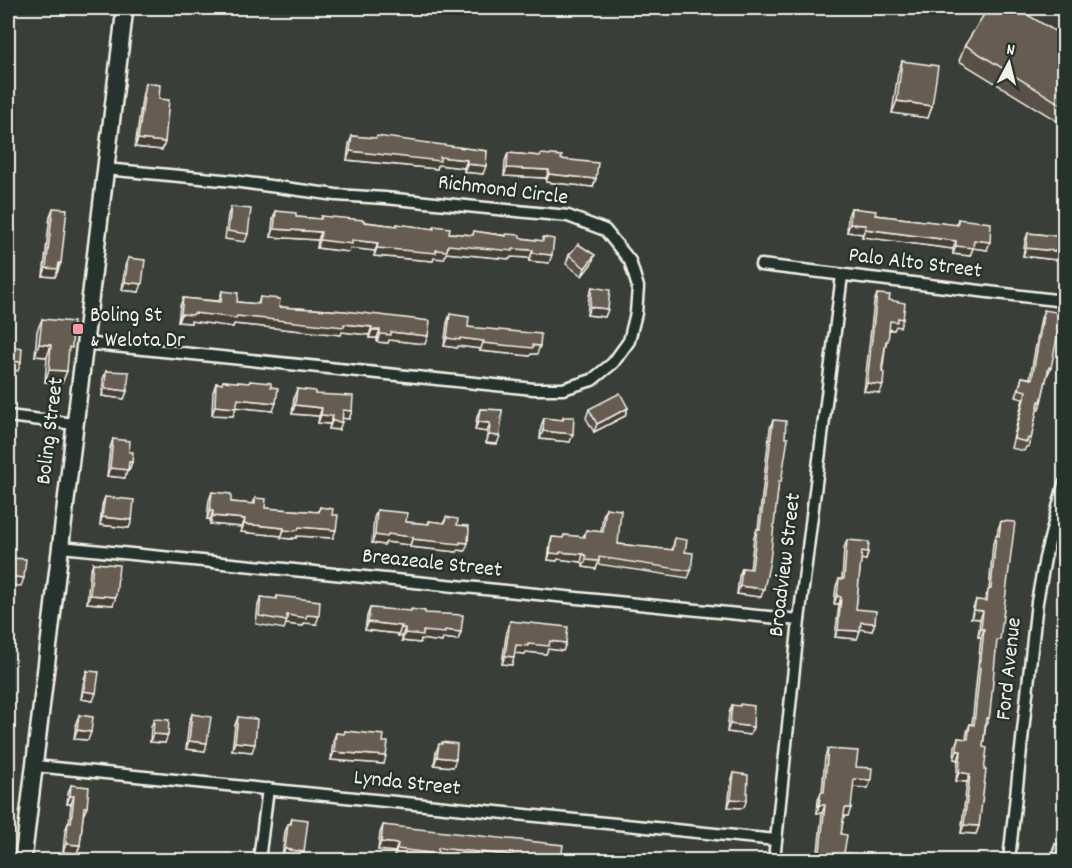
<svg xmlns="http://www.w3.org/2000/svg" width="1072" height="868" viewBox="0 0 1072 868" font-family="Dekko,sans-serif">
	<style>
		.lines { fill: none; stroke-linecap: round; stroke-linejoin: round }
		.street-casing { stroke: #f4f1e8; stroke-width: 15 }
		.secondary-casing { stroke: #f4f1e8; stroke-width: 20 }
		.street { stroke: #26332d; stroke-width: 10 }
		.secondary { stroke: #26332d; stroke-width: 15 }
		.wall { fill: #584f46; stroke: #f4f1e8; stroke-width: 1.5 }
		.shaded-wall { fill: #474039; stroke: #f4f1e8; stroke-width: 1.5 }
		.building { fill: #665c51; stroke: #f4f1e8; stroke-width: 1.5 }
		.poi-dot { fill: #ff9aa2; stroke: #26332d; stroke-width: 2 }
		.labels { text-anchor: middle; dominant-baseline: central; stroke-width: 5; stroke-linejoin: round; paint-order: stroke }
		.street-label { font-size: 22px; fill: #f4f1e8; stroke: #26332d }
		.poi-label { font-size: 22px; fill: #f4f1e8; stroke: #26332d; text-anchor: start }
	</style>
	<rect width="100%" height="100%" fill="#393f38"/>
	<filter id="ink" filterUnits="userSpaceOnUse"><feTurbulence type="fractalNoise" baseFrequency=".0167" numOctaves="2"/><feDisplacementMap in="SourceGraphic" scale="12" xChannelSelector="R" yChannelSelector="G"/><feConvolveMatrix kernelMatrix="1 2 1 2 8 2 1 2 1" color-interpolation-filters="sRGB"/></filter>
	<g filter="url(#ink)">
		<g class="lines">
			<!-- street casing -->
			<g class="street-casing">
				<g id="street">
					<path d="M 761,265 L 1064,301"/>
					<path d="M 84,343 L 534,389 L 563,389 L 592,380 L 613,363 L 629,341 L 636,313 L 638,287 L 630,261 L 605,230 L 568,216 L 385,198 L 336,195 L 233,181 L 105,169"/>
					<path d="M 8,416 L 75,424"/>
					<path d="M 61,547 L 799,620"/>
					<path d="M 35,766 L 776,840"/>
					<path d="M 259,860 L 268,789"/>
					<path d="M 774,860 L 799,620 L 842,275"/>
					<path d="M 1009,860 L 1037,602 L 1045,558 L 1064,484"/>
				</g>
			</g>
			<!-- secondary casing -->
			<g class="secondary-casing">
				<path id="secondary" d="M 23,860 L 125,8"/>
			</g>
			<!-- street -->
			<use href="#street" class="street"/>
			<!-- secondary -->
			<use href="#secondary" class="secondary"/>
		</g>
		<!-- wall -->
		<g class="wall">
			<path d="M 1065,37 L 1065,126 L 959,61 L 965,45 Z"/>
			<path d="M 902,61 L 932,106 L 928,118 L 892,113 L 898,73 Z"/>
			<path d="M 146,83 L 159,99 L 165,142 L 162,150 L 135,147 L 143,92 Z"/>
			<path d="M 352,136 L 487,151 L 483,174 L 464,172 L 464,168 L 438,165 L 437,169 L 347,160 L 349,144 Z"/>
			<path d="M 508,153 L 540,156 L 541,154 L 561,159 L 593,187 L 546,182 L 546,178 L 504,176 L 505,161 Z"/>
			<path d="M 231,207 L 248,234 L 245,242 L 225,239 L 228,215 Z"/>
			<path d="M 53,208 L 58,271 L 55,277 L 43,276 L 50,216 Z"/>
			<path d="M 851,208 L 875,215 L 956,225 L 958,219 L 987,250 L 973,248 L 970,256 L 953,254 L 953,249 L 862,237 L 863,234 L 847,232 L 848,216 Z"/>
			<path d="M 276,211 L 296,217 L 320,219 L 321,216 L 397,226 L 397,224 L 433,229 L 434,226 L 449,233 L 473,235 L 474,231 L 542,241 L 543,237 L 549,263 L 529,261 L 530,258 L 511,257 L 510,259 L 446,253 L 444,259 L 434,258 L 433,261 L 374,256 L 375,251 L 350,248 L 349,252 L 317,248 L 318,240 L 271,237 L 273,219 Z"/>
			<path d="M 1028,233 L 1065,237 L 1065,261 L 1023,256 L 1025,241 Z"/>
			<path d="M 569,255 L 592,263 L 582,276 L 566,264 Z"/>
			<path d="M 128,258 L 139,292 L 122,290 L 125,266 Z"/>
			<path d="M 592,287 L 608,309 L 605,317 L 587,315 L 589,295 Z"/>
			<path d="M 222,291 L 237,302 L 258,304 L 260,297 L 279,307 L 345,311 L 425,344 L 389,340 L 388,343 L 377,342 L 377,338 L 369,338 L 369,335 L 342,332 L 341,335 L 234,324 L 233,327 L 191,321 L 191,323 L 178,322 L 180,306 L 183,298 L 219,301 Z"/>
			<path d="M 877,294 L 889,300 L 900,327 L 896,326 L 894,330 L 889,330 L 885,349 L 880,393 L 864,391 L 874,302 Z"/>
			<path d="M 1044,310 L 1051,368 L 1047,376 L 1041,402 L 1039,410 L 1037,409 L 1031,439 L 1028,447 L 1026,447 L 1024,451 L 1011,448 L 1023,399 L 1016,397 L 1022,377 L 1030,378 L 1041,318 Z"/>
			<path d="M 450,314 L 468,327 L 537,354 L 531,354 L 530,356 L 480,351 L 481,349 L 458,346 L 457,348 L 444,346 L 447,323 Z"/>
			<path d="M 42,319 L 67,371 L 62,383 L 45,382 L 47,357 L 35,356 L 37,331 Z"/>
			<path d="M 106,371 L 127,391 L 124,399 L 102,396 L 103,379 Z"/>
			<path d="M 223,381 L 249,383 L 250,381 L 271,387 L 273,411 L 236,407 L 233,416 L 212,415 L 213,392 L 216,383 L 222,384 Z"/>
			<path d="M 297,389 L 315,394 L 352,411 L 349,419 L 342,418 L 339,430 L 329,429 L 330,424 L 318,423 L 319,416 L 292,414 L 294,397 Z"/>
			<path d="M 480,409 L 502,410 L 497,444 L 486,443 L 487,432 L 475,430 L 477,417 Z"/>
			<path d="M 589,409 L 625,416 L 594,432 L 586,418 Z"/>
			<path d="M 563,417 L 570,442 L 540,439 L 541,426 L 544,418 L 562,420 Z"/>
			<path d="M 773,420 L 778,490 L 761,597 L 737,594 L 739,576 L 742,568 L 750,569 L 754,537 L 757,529 L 758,529 L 770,428 Z"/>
			<path d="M 113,439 L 129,452 L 132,462 L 129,470 L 127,470 L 125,478 L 107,476 L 110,448 Z"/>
			<path d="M 212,492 L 231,502 L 253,504 L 255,498 L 265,508 L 318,512 L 320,507 L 332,515 L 333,538 L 297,536 L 296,538 L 292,538 L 292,539 L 281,538 L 282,536 L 241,532 L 242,527 L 210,524 L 210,519 L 207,519 L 209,500 Z"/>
			<path d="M 105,497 L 132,520 L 129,528 L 100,525 L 102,505 Z"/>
			<path d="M 606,508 L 618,544 L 672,550 L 675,538 L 685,552 L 691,571 L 688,578 L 598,564 L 596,569 L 583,567 L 583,563 L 581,562 L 558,559 L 557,561 L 548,560 L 550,544 L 552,537 L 563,538 L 564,535 L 583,537 L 586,530 L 601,532 L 603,516 Z"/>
			<path d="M 377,510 L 406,522 L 428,524 L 429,521 L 444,523 L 446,517 L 457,525 L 465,551 L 458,550 L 457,552 L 410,547 L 410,545 L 386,542 L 384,545 L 372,543 L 374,518 Z"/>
			<path d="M 1001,521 L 996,649 L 983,747 L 984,770 L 979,826 L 976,834 L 961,833 L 967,782 L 956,781 L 958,760 L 954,759 L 955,746 L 958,738 L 966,739 L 967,732 L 970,724 L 972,724 L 981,637 L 978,637 L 980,619 L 971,618 L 973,608 L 976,600 L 985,601 L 985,598 L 989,590 L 993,543 L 997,535 L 998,529 Z"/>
			<path d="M 847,540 L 868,552 L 866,560 L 861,559 L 856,609 L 872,631 L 860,629 L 857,639 L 835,637 L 839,604 L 834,604 L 836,586 L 839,579 L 842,579 L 844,548 Z"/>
			<path d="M 93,563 L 113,605 L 87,603 L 90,571 Z"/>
			<path d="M 277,596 L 316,624 L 304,623 L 303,626 L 286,624 L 284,629 L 256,624 L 258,605 L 261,597 L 276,599 Z"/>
			<path d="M 370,608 L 425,613 L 461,632 L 458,640 L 443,638 L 442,642 L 421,639 L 420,643 L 402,641 L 402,636 L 398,636 L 399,634 L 365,630 L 367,616 Z"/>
			<path d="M 510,621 L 566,643 L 563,651 L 548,649 L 546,654 L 526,652 L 525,654 L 515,653 L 512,665 L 502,664 L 507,629 Z"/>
			<path d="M 87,671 L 93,701 L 81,699 L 84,679 Z"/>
			<path d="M 732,705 L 753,727 L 750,735 L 727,732 L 729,713 Z"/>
			<path d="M 192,714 L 205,751 L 186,749 L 189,722 Z"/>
			<path d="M 79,715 L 88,740 L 74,739 L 76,723 Z"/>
			<path d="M 238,717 L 252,752 L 232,750 L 235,725 Z"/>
			<path d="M 154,719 L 165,743 L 150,742 L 151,727 Z"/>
			<path d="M 345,731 L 383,742 L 384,764 L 331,760 L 333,741 L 336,733 L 344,734 Z"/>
			<path d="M 1065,737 L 1065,774 L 1059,773 L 1062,745 Z"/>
			<path d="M 439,744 L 456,759 L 453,767 L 434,765 L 436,752 Z"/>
			<path d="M 828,749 L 856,767 L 871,780 L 868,788 L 853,787 L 848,816 L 844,816 L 841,834 L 844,853 L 855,861 L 817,861 L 822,813 L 817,813 L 818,800 L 821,792 L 822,792 L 825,757 Z"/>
			<path d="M 734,773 L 744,807 L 742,808 L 728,807 L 731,781 Z"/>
			<path d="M 71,785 L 87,807 L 83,816 L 80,845 L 77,853 L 63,852 L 65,831 L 68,823 L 69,823 L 71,804 L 67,804 L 68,794 Z"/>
			<path d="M 292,818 L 304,852 L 301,860 L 282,857 L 285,832 L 288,824 L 290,824 Z"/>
			<path d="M 383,825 L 561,861 L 478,861 L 437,856 L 435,861 L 421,861 L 394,857 L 395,852 L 378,850 L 380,833 Z"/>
			<path d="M 1055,844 L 1065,861 L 1050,861 L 1052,852 Z"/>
		</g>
		<!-- shaded-wall -->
		<g class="shaded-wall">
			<path d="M 897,101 L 932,106 L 928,118 L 892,113 Z"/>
			<path d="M 138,139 L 165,142 L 162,150 L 135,147 Z"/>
			<path d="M 350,151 L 440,157 L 467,160 L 464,168 L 438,165 L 437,169 L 347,160 Z"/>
			<path d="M 467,164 L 486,166 L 483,174 L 464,172 Z"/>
			<path d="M 507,168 L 549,170 L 546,178 L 504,176 Z"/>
			<path d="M 549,174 L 596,179 L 593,187 L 546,182 Z"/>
			<path d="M 850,224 L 866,225 L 863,234 L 847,232 Z"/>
			<path d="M 274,229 L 321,232 L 318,240 L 271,237 Z"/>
			<path d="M 865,229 L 956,241 L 953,249 L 862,237 Z"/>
			<path d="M 320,240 L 352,240 L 378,243 L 375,251 L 350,248 L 349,252 L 317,248 Z"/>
			<path d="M 974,240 L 990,242 L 987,250 L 973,248 L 970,256 L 953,254 L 956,246 Z"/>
			<path d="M 448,245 L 513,249 L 533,250 L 530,258 L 511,257 L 510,259 L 446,253 L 444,259 L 434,258 L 433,261 L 374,256 L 377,248 L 436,250 Z"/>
			<path d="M 1026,248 L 1065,252 L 1065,261 L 1023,256 Z"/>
			<path d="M 532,253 L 552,255 L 549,263 L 529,261 Z"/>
			<path d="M 595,255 L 592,263 L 582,276 L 585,268 Z"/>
			<path d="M 59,263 L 61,263 L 55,277 L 43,276 L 46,268 Z"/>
			<path d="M 125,282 L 142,284 L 139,292 L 122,290 Z"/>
			<path d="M 590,307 L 608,309 L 605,317 L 587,315 Z"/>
			<path d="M 194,313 L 344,324 L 372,327 L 369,335 L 342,332 L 341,335 L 234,324 L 233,327 L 191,321 L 191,323 L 178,322 L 181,314 Z"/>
			<path d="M 898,318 L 903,319 L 900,327 L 896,326 L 894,330 L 887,329 L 890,321 Z"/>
			<path d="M 372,330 L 380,330 L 377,338 L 369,338 Z"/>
			<path d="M 391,332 L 428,336 L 425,344 L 389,340 L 388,343 L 377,342 L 380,334 Z"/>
			<path d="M 447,338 L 460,338 L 484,341 L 481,349 L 458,346 L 457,348 L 444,346 Z"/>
			<path d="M 483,343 L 540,346 L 537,354 L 531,354 L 530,356 L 480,351 Z"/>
			<path d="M 39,344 L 51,345 L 47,357 L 35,356 Z"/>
			<path d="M 9,361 L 21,362 L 18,371 L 8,369 Z"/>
			<path d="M 49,370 L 67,371 L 62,383 L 45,382 Z"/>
			<path d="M 867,383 L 883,385 L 880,393 L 864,391 Z"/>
			<path d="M 105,388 L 127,391 L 124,399 L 102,396 Z"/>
			<path d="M 238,399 L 276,403 L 273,411 L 235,407 Z"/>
			<path d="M 295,405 L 322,408 L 319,416 L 292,414 Z"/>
			<path d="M 215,406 L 236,408 L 233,416 L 212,415 Z"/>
			<path d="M 628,408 L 625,416 L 594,432 L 597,424 Z"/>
			<path d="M 343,410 L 352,411 L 349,419 L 340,418 Z"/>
			<path d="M 321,415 L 333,416 L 330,424 L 318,423 Z"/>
			<path d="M 332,421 L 342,422 L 339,430 L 329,429 Z"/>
			<path d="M 478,422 L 490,423 L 487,432 L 475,430 Z"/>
			<path d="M 543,431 L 573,434 L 570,442 L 540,439 Z"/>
			<path d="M 489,435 L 500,436 L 497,444 L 486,443 Z"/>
			<path d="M 129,462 L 132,462 L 129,470 L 127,470 L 125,478 L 107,476 L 110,468 Z"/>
			<path d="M 210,511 L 213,511 L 210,519 L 207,519 Z"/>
			<path d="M 213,516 L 245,519 L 242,527 L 210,524 Z"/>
			<path d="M 102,517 L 132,520 L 129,528 L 100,525 Z"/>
			<path d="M 244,524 L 284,528 L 282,536 L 241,532 Z"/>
			<path d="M 299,527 L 336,530 L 333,538 L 297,536 L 296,538 L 292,538 L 292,539 L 281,538 L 284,530 L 295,530 Z"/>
			<path d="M 388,534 L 413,537 L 410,545 L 386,542 L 384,545 L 372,543 L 375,535 Z"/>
			<path d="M 412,539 L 468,543 L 465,551 L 458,550 L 457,552 L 410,547 Z"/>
			<path d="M 862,551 L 868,552 L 866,560 L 859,559 Z"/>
			<path d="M 560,552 L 583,554 L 581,562 L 558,559 L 557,561 L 548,560 L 550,553 Z"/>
			<path d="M 586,560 L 599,561 L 596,569 L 583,567 Z"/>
			<path d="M 8,576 L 24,578 L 21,586 L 8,585 Z"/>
			<path d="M 740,586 L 764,589 L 761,597 L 737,594 Z"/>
			<path d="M 90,595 L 116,597 L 113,605 L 87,603 Z"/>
			<path d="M 837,596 L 841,597 L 839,604 L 834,604 Z"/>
			<path d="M 974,610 L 983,611 L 980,619 L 971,618 Z"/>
			<path d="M 287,615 L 307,615 L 319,616 L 316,624 L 304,623 L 303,626 L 286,624 Z"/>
			<path d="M 368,622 L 402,626 L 399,634 L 365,630 Z"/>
			<path d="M 861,622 L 875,623 L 872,631 L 858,629 Z"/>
			<path d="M 401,628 L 405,628 L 402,636 L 398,636 Z"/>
			<path d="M 981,629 L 984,629 L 981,637 L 978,637 Z"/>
			<path d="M 445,630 L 461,632 L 458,640 L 443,638 L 442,642 L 421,639 L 420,643 L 402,641 L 405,633 Z"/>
			<path d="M 838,630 L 860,631 L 857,639 L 835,637 Z"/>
			<path d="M 550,641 L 566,643 L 563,651 L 548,649 L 546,654 L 526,652 L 525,654 L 513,653 L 516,645 Z"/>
			<path d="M 505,656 L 514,657 L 512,665 L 502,664 Z"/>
			<path d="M 84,691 L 96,693 L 93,701 L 81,699 Z"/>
			<path d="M 986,718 L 989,718 L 986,726 L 983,726 Z"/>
			<path d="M 730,724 L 753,727 L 750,735 L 727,732 Z"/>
			<path d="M 77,730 L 91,732 L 88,740 L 74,739 Z"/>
			<path d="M 153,734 L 168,735 L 165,743 L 150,742 Z"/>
			<path d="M 189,741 L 207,743 L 205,751 L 186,749 Z"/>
			<path d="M 235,742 L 255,744 L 252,752 L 232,750 Z"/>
			<path d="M 957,751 L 961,751 L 958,760 L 954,759 Z"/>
			<path d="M 334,752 L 386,756 L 384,764 L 331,760 Z"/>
			<path d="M 437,757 L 456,759 L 453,767 L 434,765 Z"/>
			<path d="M 1062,765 L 1065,765 L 1065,774 L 1059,773 Z"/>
			<path d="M 959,772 L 970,774 L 967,782 L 956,781 Z"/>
			<path d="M 854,779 L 871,780 L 868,788 L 851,787 Z"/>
			<path d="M 70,796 L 74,796 L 71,804 L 67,804 Z"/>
			<path d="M 731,799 L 747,799 L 744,807 L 742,808 L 728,807 Z"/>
			<path d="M 819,805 L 825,805 L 822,813 L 817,813 Z"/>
			<path d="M 845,808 L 851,808 L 848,816 L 842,816 Z"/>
			<path d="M 964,825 L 979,826 L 976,834 L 961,833 Z"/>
			<path d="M 381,842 L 398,844 L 395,852 L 378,850 Z"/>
			<path d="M 66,844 L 80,845 L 77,853 L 63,852 Z"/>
			<path d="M 438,848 L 549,859 L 548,861 L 478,861 L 437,856 L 435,861 L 421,861 L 394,857 L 397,849 Z"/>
			<path d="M 285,849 L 304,852 L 301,860 L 282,857 Z"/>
		</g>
		<!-- building -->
		<g class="building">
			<path d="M 988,8 L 1016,8 L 1065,37 L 1065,107 L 965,45 Z"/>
			<path d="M 902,61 L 938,66 L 932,106 L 897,101 Z"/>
			<path d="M 146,83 L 160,85 L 159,99 L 169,100 L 165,142 L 138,139 Z"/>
			<path d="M 352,136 L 376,138 L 377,136 L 487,151 L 486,166 L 467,164 L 467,160 L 440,157 L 440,161 L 350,151 Z"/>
			<path d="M 508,153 L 540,156 L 541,154 L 562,156 L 561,159 L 598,163 L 596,179 L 549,174 L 549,170 L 507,168 Z"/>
			<path d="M 231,207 L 251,209 L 248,234 L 228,231 Z"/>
			<path d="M 53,208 L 67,209 L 61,263 L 59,263 L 58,269 L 46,268 Z"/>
			<path d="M 851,208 L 876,211 L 875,215 L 958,225 L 958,219 L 991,223 L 990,242 L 974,240 L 973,248 L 956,246 L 956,241 L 865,229 L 866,225 L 850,224 Z"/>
			<path d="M 276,211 L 296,213 L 296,217 L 321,219 L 321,216 L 364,220 L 364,222 L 397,226 L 397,224 L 434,229 L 434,226 L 450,228 L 449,233 L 473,235 L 474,231 L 506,236 L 506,234 L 520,235 L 520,238 L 543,241 L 543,237 L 554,239 L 552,255 L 532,253 L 533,250 L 513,249 L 513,251 L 448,245 L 447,251 L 436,250 L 436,253 L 377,248 L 378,243 L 352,240 L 352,244 L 320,240 L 321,232 L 274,229 Z"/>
			<path d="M 1028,233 L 1065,237 L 1065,252 L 1026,248 Z"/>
			<path d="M 578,244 L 595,255 L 585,268 L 569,255 Z"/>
			<path d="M 128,258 L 145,260 L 142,284 L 125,282 Z"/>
			<path d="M 592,287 L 610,290 L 608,309 L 590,307 Z"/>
			<path d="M 222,291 L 238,293 L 237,302 L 259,304 L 260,297 L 280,299 L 279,307 L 345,311 L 430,321 L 428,336 L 391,332 L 391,335 L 380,334 L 380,330 L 372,330 L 372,327 L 344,324 L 344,327 L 237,316 L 236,318 L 194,313 L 193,315 L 181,314 L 183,298 L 221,302 Z"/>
			<path d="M 877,294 L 890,295 L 889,300 L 905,303 L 903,319 L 898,318 L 897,322 L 890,321 L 888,341 L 886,341 L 882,366 L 882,372 L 884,373 L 883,385 L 867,383 Z"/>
			<path d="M 1044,310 L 1062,313 L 1051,368 L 1049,367 L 1041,402 L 1039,401 L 1031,439 L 1028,438 L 1027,442 L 1014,439 L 1026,391 L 1019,389 L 1022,377 L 1032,379 Z"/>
			<path d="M 450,314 L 469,317 L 468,327 L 541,334 L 540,346 L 533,345 L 533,348 L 483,343 L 484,341 L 460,338 L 460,340 L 447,338 Z"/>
			<path d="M 42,319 L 73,322 L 72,348 L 69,347 L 67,371 L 49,370 L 51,345 L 39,344 Z"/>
			<path d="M 8,346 L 22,348 L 21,362 L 9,361 L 8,365 Z"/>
			<path d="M 106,371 L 129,372 L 127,391 L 105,388 Z"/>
			<path d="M 223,381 L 249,383 L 250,381 L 271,383 L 271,387 L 278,388 L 276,403 L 238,399 L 236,408 L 215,406 L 216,383 L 222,384 Z"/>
			<path d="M 297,389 L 315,391 L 315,394 L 353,396 L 352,411 L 343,410 L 342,422 L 332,421 L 333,416 L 321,415 L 322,408 L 295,405 Z"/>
			<path d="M 620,393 L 628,408 L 597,424 L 589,409 Z"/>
			<path d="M 480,409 L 502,410 L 500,436 L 489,435 L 490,423 L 478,422 Z"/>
			<path d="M 563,417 L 574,417 L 573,434 L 543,431 L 544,418 L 563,420 Z"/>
			<path d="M 773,420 L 786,421 L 785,438 L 788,438 L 781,482 L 779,481 L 770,561 L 764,589 L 740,586 L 742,568 L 752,569 L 757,529 L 760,529 Z"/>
			<path d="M 113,439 L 130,441 L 129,452 L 133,452 L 132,462 L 129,462 L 128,470 L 110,468 Z"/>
			<path d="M 212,492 L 231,494 L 231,502 L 255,504 L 255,498 L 266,499 L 265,508 L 319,512 L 320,507 L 333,509 L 332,515 L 338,515 L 336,530 L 299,527 L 298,530 L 295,530 L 295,531 L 284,530 L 284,528 L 244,524 L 245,519 L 213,516 L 213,511 L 210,511 Z"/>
			<path d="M 105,497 L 134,500 L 132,520 L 102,517 Z"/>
			<path d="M 606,508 L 621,510 L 618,544 L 673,550 L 675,538 L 687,540 L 685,552 L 693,553 L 691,571 L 599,557 L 599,561 L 586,560 L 586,556 L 583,554 L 560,552 L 560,554 L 550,553 L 552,537 L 563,538 L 564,535 L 585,537 L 586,530 L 603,532 Z"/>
			<path d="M 377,510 L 407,513 L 406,522 L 429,524 L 429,521 L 445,523 L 446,517 L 458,519 L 457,525 L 468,526 L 469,529 L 468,543 L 460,542 L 460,544 L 412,539 L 413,537 L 388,534 L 387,537 L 375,535 Z"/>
			<path d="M 1001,521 L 1015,522 L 1000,640 L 997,640 L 990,713 L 989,718 L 986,718 L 983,747 L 987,748 L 984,770 L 986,770 L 979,826 L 964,825 L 970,774 L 959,772 L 961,751 L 957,751 L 958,738 L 968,739 L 970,724 L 974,725 L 984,629 L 981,629 L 983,611 L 974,610 L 976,600 L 987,601 L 988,590 L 991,589 L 996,535 L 999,536 Z"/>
			<path d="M 847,540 L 869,542 L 868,552 L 862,551 L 856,609 L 876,611 L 875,623 L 861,622 L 860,631 L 838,630 L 841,597 L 837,596 L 839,579 L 844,579 Z"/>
			<path d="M 11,558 L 26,559 L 24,578 L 8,576 L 8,561 L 10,561 Z"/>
			<path d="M 93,563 L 119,565 L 116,597 L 90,595 Z"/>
			<path d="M 277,596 L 320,601 L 319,616 L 307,615 L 306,618 L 287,615 L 287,621 L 259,616 L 261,597 L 277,599 Z"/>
			<path d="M 370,608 L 411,611 L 411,609 L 425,611 L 425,613 L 463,615 L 461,632 L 445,630 L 445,633 L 423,631 L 423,635 L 405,633 L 405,628 L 401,628 L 402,626 L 368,622 Z"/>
			<path d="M 510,621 L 568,627 L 566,643 L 550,641 L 549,646 L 528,644 L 528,646 L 516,645 L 514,657 L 505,656 Z"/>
			<path d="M 87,671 L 99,672 L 96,693 L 84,691 Z"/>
			<path d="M 740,704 L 754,706 L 753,727 L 730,724 L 732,705 L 740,706 Z"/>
			<path d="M 192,714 L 211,717 L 207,743 L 189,741 Z"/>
			<path d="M 79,715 L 93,717 L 91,732 L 77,730 Z"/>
			<path d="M 238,717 L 257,719 L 255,744 L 235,742 Z"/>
			<path d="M 154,719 L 169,720 L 168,735 L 153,734 Z"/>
			<path d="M 345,731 L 384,735 L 383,742 L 388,742 L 386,756 L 334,752 L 336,733 L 344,734 Z"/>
			<path d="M 1065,739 L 1065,765 L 1062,765 Z"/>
			<path d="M 442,742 L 457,744 L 456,759 L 437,757 L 439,744 L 442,744 Z"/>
			<path d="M 828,749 L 858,751 L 856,767 L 872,768 L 871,780 L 854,779 L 851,808 L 845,808 L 841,834 L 847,835 L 844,853 L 856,854 L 855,861 L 819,861 L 825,805 L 819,805 L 821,792 L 824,792 Z"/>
			<path d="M 734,773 L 748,775 L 747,799 L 745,800 L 731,799 Z"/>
			<path d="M 71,785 L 89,787 L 87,807 L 84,807 L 80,845 L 66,844 L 68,823 L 71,823 L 74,796 L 70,796 Z"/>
			<path d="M 292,818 L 308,820 L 304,852 L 285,849 L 288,824 L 291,824 Z"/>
			<path d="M 383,825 L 563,845 L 561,861 L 548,861 L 549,859 L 438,848 L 438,854 L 397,849 L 398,844 L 381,842 Z"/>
			<path d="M 1055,844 L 1065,845 L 1065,861 L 1052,861 Z"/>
		</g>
	</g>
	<!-- markers -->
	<rect class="poi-dot" x="72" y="323" width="12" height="12" rx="3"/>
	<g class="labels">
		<!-- street labels -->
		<g class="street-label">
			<text transform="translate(503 191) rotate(7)">Richmond Circle</text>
			<text transform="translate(915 264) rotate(7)">Palo Alto Street</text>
			<text transform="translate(51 431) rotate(-83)">Boling Street</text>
			<text transform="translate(432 564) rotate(6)">Breazeale Street</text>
			<text transform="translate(786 565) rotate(-83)">Broadview Street</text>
			<text transform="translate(1010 669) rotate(-84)">Ford Avenue</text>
			<text transform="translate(407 784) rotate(6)">Lynda Street</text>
		</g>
		<!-- poi labels -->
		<g class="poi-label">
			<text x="90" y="316">Boling St<tspan x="90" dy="25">&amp; Welota Dr</tspan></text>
		</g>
	</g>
	<!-- margin -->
	<rect width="1072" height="868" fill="none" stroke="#26332d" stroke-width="30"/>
	<rect x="15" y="15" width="1042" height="838" fill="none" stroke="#f4f1e8" stroke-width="2" filter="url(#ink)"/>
	<!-- north arrow -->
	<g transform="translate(1009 63) rotate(7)" stroke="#26332d" stroke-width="4.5" paint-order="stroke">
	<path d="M0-4.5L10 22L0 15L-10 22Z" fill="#f4f1e8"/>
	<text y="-9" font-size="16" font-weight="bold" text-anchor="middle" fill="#f4f1e8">N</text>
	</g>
</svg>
